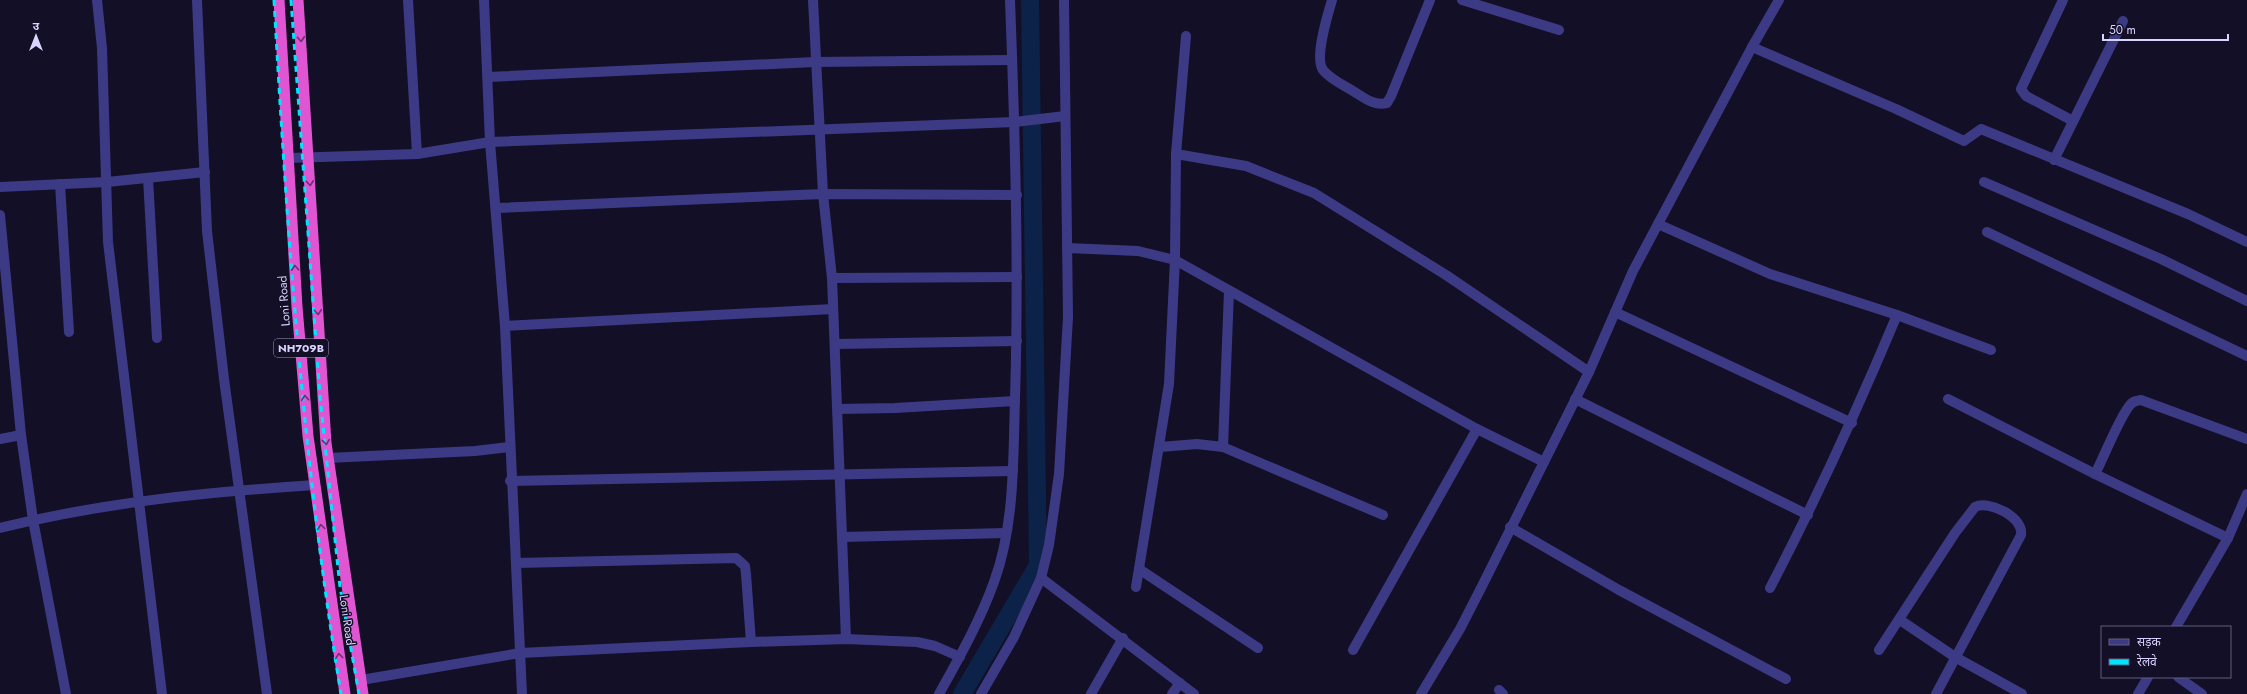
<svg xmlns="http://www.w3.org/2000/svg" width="2247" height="694" viewBox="0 0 2247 694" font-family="Jost,'Noto Sans Devanagari',sans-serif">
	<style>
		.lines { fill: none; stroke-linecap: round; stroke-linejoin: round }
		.canal { stroke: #0c2248; stroke-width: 18 }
		.minor { stroke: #3d3a85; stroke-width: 10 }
		.tertiary { stroke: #3d3a85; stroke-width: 10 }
		.trunk { stroke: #e055d1; stroke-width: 11 }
		.rail { stroke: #00e5ff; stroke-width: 3; stroke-dasharray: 6 5; stroke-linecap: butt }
		.oneway { stroke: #6f2e73 }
		.labels { text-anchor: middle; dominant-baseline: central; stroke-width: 3; stroke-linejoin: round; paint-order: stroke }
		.shield { fill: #130f26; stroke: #9e99be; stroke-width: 1 }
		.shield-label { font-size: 11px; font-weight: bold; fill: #d9d4ff }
		.street-label { font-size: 12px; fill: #d9d4ff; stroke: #130f26 }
	</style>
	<rect width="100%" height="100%" fill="#130f26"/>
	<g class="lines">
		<!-- canal -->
		<path class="canal" d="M 962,694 L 1038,565 L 1030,0"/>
		<!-- minor -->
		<g class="minor">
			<path d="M 97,0 L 102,48 L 108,242 L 162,694"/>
			<path d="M 197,0 L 207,231 L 224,379 L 267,694"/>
			<path d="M 408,0 L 417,154"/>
			<path d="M 484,0 L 490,142 L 505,326 L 522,694"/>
			<path d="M 813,0 L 823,194 L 832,278 L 846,639"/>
			<path d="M 1332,0 C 1328,14 1314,58 1323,70 C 1330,79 1343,85 1353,91 C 1365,98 1373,106 1387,103 L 1391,96 L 1430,0"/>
			<path d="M 1462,0 L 1559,30"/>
			<path d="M 2063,0 L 2021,89 L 2026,96 L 2073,121"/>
			<path d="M 1752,47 L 1896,109 L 1964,141 L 1981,129 L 2188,214 L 2247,242"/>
			<path d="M 488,77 L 815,62 L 1012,60"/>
			<path d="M 1176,154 L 1246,166 L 1314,193 L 1446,275 L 1589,372"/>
			<path d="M 288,158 L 417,154 L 490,142 L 1015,122 L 1065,116"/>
			<path d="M 2054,160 L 2123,21"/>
			<path d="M 148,178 L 157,338"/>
			<path d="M 1984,182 L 2161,259 L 2247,301"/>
			<path d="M 60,184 L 69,332"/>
			<path d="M 0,187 L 107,182 L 205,172"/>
			<path d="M 496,208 L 823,194 L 1017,195"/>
			<path d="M 0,215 L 21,435 L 33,520 L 66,694"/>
			<path d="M 1658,224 L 1770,274 L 1897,315 L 1991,350"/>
			<path d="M 1987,232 L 2247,356"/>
			<path d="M 1067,248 L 1138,251 L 1175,260 L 1477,429 L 1544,462"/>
			<path d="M 832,278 L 1017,277"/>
			<path d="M 1615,312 L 1852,423"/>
			<path d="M 505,326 L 833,309"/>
			<path d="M 835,344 L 1017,341"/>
			<path d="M 1575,399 L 1808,515"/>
			<path d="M 1948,399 L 2095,474 L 2228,538"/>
			<path d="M 838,409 L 895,408 L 1015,401"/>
			<path d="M 0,439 L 21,435"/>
			<path d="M 1160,447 L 1197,444 L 1223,447 L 1383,515"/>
			<path d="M 1223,447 L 1229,291"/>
			<path d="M 328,458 L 475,451 L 509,447"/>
			<path d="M 2095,474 C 2104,457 2119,418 2130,405 C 2133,401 2136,401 2141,400 L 2247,439"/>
			<path d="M 510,481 L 1013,471"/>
			<path d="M 1510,527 L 1619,590 L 1786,679"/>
			<path d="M 0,528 C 104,502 209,492 315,485"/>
			<path d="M 842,537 L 1006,533"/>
			<path d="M 516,563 L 736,558 L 745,566 L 746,574 L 751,642"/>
			<path d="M 1139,569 L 1258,648"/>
			<path d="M 1041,578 L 1194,694"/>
			<path d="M 1136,587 L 1169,384 L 1175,260 L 1176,154 L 1186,36"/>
			<path d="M 1770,588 C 1817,498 1858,408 1897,315"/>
			<path d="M 1900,620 L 1955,657 L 2022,694"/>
			<path d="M 2176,627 L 2228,538 L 2247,494"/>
			<path d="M 1353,650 L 1477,429"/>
			<path d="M 1879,650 L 1955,533 L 1975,507 C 1989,500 2024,517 2021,535 L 1936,694"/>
			<path d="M 2178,677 L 2202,694"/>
			<path d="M 361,680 L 520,653 L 751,642 L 846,639 L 917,642 L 935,646 L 960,657"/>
			<path d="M 1499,690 L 1503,694"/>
			<path d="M 939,694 C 959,658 980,621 994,582 C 1015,525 1013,459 1015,399 C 1019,266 1015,133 1010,0"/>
			<path d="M 1091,694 L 1123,638"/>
			<path d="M 1172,694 L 1180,683"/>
			<path d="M 1421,694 L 1460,629 L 1481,588 L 1589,372 L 1633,271 L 1752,47 L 1779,0"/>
			<path d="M 2138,694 L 2148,677"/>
		</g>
		<!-- tertiary -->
		<path class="tertiary" d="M 981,694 L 1014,637 L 1041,578 L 1049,545 L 1059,474 L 1068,317 L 1064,0"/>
		<!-- trunk -->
		<g class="trunk">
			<path d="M 279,0 L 297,307 L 308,436 L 345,694"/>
			<path d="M 298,0 L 326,443 L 363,694"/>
		</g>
		<!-- rail -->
		<g class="rail">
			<path d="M 274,0 C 287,232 303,465 341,694"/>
			<path d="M 291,0 L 320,397 L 340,587 L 359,694"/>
		</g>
	</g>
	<!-- one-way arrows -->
	<defs><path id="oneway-chevron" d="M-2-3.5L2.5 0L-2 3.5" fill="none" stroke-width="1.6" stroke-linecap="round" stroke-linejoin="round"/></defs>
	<g class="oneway">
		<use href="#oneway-chevron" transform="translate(301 39) rotate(86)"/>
		<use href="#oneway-chevron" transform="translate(310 183) rotate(86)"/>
		<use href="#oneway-chevron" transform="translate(295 268) rotate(-93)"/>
		<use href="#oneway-chevron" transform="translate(318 312) rotate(86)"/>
		<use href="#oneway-chevron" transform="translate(305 398) rotate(-95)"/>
		<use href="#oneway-chevron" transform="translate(326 442) rotate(84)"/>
		<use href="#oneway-chevron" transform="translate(321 527) rotate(-98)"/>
		<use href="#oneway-chevron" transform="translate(339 656) rotate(-98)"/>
	</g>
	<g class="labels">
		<!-- shield labels -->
		<rect class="shield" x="274" y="339" width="54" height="18" rx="3"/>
		<g class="shield-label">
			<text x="301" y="348">NH709B</text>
		</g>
		<!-- street labels -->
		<g class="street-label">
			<text transform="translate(284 301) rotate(-94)">Loni Road</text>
			<text transform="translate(347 620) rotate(82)">Loni Road</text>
		</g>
	</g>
	<!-- legend -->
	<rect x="2101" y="626" width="130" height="52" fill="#130f26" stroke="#625e7d"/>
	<rect x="2109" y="639" width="20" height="6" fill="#3d3a85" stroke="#625e7d"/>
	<text x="2137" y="646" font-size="12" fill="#d9d4ff">सड़क</text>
	<rect x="2109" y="659" width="20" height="6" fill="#00e5ff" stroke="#625e7d"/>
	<text x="2137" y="666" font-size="12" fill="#d9d4ff">रेलवे</text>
	<!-- north arrow -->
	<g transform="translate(36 36)" stroke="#130f26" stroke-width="3" paint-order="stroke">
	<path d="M0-3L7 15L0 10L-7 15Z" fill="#d9d4ff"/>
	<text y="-6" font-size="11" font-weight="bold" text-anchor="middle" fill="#d9d4ff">उ</text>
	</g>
	<!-- scale -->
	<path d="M2103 34v6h125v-6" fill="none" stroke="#d9d4ff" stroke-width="2"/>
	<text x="2109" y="34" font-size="12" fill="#d9d4ff" stroke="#130f26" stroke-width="3" paint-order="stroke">50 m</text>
</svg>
